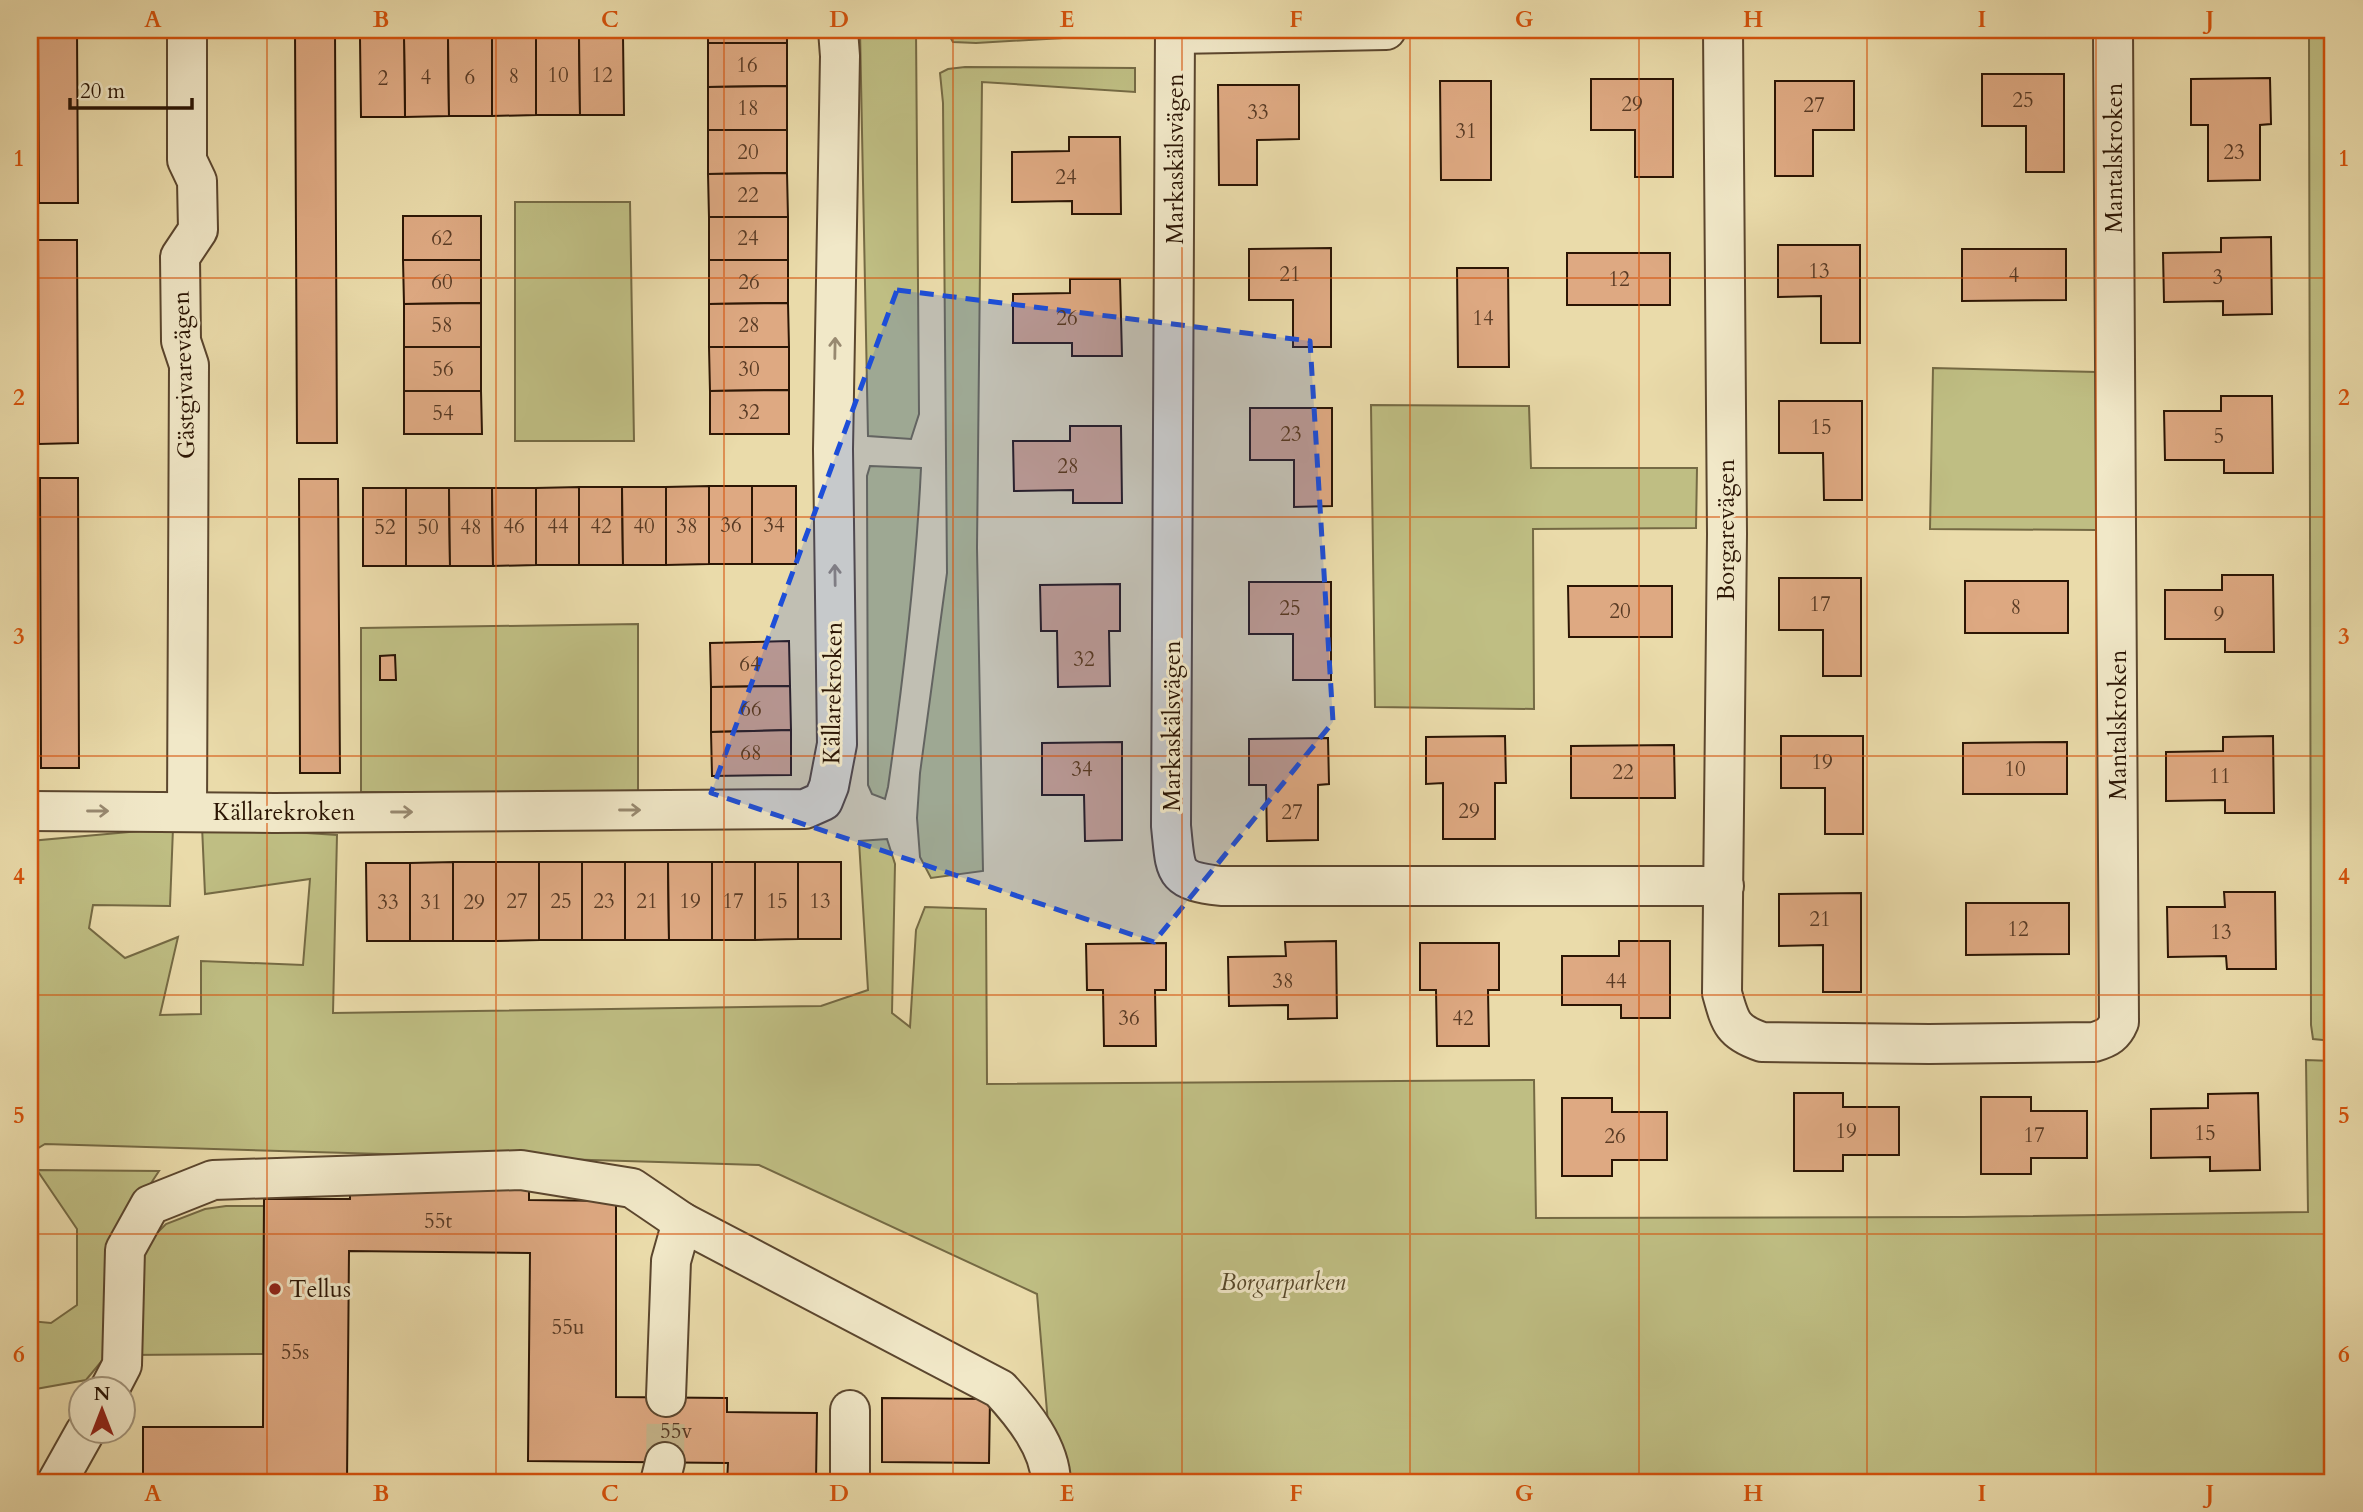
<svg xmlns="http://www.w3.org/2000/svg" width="2363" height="1512" viewBox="0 0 2363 1512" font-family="Cardo,serif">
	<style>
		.green { fill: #bfbe83; stroke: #756a44; stroke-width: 2 }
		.building { fill: #dea982; stroke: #2b1504; stroke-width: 2 }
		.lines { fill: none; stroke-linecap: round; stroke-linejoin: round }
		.minor-tunnel { stroke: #c4b389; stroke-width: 38; stroke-dasharray: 38 19; stroke-linecap: butt }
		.minor-casing { stroke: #5b462e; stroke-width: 42 }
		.minor { stroke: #f1e8c8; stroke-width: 38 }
		.oneway { stroke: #988970 }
		.marked { fill: #1d4ed8; fill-opacity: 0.2; stroke: #1d4ed8; stroke-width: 5; stroke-dasharray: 14 9; stroke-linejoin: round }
		.grid { fill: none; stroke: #d5520b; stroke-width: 2; stroke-opacity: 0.55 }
		.poi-dot { fill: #8f2418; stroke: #f1e8c8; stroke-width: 2.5 }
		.labels { text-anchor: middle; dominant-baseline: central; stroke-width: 6; stroke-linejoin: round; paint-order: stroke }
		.number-label { font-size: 21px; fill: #583a24 }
		.street-label { font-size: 24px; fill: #2b1504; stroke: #f1e8c8 }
		.park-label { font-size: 24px; font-style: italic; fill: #57482a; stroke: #f1e8c8 }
		.poi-label { font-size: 24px; fill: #2b1504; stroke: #f1e8c8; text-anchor: start }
		.neatline { fill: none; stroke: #d5520b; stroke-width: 2.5 }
		.grid-label { font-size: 23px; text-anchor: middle; font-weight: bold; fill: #d5520b }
	</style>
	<rect width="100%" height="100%" fill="#eadbaa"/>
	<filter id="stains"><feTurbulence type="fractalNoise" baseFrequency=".00286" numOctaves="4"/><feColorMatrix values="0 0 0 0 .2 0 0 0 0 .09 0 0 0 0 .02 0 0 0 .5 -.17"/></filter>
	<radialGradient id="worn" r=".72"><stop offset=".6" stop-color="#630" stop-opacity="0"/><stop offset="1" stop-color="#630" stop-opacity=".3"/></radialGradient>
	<!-- green -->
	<g class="green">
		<path d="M 860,30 L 916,30 L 919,414 L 911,439 L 868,436 Z"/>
		<path d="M 946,30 L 1132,30 L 1132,34 L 976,43 L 953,42 Z"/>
		<path d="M 2309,34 L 2333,34 L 2333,1041 L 2313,1039 L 2311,1025 Z"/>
		<path d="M 965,67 L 1135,68 L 1135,92 L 982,82 L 977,548 L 983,871 L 931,878 L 920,857 L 917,818 L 920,773 L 947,573 L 943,103 L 940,73 L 948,69 Z"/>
		<path d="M 515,202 L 630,202 L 634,441 L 515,441 Z"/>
		<path d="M 1933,368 L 2097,372 L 2096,530 L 1930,529 Z"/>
		<path d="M 1371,405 L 1529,406 L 1531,468 L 1697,468 L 1696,528 L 1533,529 L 1534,709 L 1375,707 Z"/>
		<path d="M 870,466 L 921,468 C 916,576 903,681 888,787 L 885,799 L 872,794 L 868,785 L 867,476 Z"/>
		<path d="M 638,624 L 638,792 L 361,792 L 361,628 Z"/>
		<path d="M 202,826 L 337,835 L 333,1013 L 821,1006 L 868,990 L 859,841 L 887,839 L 895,864 L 892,1013 L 910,1027 L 916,930 L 925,907 L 986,909 L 987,1084 L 1534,1080 L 1536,1218 L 1963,1217 L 2308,1212 L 2306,1060 L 2333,1061 L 2333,1482 L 1053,1482 L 1037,1294 L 759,1165 L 45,1144 L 30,1153 L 30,841 L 173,828 L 170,906 L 93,905 L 89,928 L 125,958 L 178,937 L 160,1015 L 201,1014 L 201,961 L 303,965 L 310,879 L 205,894 Z"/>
		<path d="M 37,1170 L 159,1171 L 117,1235 L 116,1344 L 86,1380 L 30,1390 L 30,1321 L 51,1323 L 77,1305 L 77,1229 Z"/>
		<path d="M 226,1206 L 264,1206 L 263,1354 L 128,1355 L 140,1256 L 153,1237 L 166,1224 L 205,1209 Z"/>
	</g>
	<!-- building -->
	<g class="building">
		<path d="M 38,30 L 77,30 L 78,203 L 39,203 Z"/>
		<path d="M 295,30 L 335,30 L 337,443 L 297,443 Z"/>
		<rect x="708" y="30" width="79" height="13"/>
		<path d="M 536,36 L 579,36 L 580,115 L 536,115 Z"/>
		<path d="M 536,36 L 536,115 L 492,116 L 492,37 Z"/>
		<path d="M 579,36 L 623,36 L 624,115 L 580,115 Z"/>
		<path d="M 448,37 L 449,116 L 405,117 L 404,38 Z"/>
		<path d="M 448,37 L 492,37 L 492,116 L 449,116 Z"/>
		<path d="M 360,38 L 404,38 L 405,117 L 361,117 Z"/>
		<path d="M 708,43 L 787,43 L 787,86 L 708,87 Z"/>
		<path d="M 2326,52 L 2333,52 L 2333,96 L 2325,96 Z"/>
		<path d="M 1982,74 L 2064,74 L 2064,172 L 2026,172 L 2026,126 L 1982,126 Z"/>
		<path d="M 2270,78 L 2271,124 L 2260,125 L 2260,180 L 2208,181 L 2208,125 L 2191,125 L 2191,79 Z"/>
		<path d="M 1591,79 L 1673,79 L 1673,177 L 1635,177 L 1635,130 L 1591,130 Z"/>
		<path d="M 1440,81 L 1491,81 L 1491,180 L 1441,180 Z"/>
		<path d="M 1775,81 L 1854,81 L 1854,130 L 1813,130 L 1813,176 L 1775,176 Z"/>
		<path d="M 1218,85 L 1299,85 L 1299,139 L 1257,140 L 1257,185 L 1219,185 Z"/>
		<path d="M 787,86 L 787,130 L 708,130 L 708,87 Z"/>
		<path d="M 708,130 L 787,130 L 787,173 L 708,174 Z"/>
		<path d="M 1069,137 L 1120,137 L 1121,214 L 1072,214 L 1072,201 L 1012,202 L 1012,152 L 1069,151 Z"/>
		<path d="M 787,173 L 788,217 L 709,217 L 708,174 Z"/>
		<rect x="403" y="216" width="78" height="44"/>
		<rect x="709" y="217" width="79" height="43"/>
		<path d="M 2271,237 L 2272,314 L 2223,315 L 2223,301 L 2164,302 L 2163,253 L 2221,252 L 2221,238 Z"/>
		<path d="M 38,240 L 77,240 L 78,443 L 39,444 Z"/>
		<path d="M 1778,245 L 1860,245 L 1860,343 L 1821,343 L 1821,296 L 1778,297 Z"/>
		<path d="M 1331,248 L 1331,347 L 1293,347 L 1293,300 L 1249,300 L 1249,249 Z"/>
		<path d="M 1962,249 L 2066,249 L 2066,300 L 1962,301 Z"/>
		<rect x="1567" y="253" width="103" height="52"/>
		<path d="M 403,260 L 481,260 L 481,303 L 404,304 Z"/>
		<path d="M 709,260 L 788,260 L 788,303 L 709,304 Z"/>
		<path d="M 1457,268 L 1508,268 L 1509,367 L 1458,367 Z"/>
		<path d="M 1070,279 L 1120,279 L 1122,356 L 1072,356 L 1072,343 L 1013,343 L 1013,294 L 1070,293 Z"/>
		<path d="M 481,303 L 481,347 L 404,347 L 404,304 Z"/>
		<path d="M 788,303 L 789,347 L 709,347 L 709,304 Z"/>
		<rect x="404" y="347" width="77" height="44"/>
		<path d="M 709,347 L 789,347 L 789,390 L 710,391 Z"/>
		<path d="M 789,390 L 789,434 L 710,434 L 710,391 Z"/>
		<path d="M 404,391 L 481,391 L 482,434 L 404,434 Z"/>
		<path d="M 2221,396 L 2272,396 L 2273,473 L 2224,473 L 2224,460 L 2165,460 L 2164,411 L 2221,411 Z"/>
		<path d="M 1779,401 L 1862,401 L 1862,500 L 1824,500 L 1823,453 L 1779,453 Z"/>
		<path d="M 1250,408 L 1332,408 L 1332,506 L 1294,507 L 1294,460 L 1250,460 Z"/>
		<path d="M 1070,426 L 1121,426 L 1122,503 L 1073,503 L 1073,490 L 1014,491 L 1013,441 L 1070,441 Z"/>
		<path d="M 40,478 L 78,478 L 79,768 L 41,768 Z"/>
		<path d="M 299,479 L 338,479 L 340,773 L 300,773 Z"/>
		<rect x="709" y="486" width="43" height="78"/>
		<path d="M 709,486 L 709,564 L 666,565 L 666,487 Z"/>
		<rect x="752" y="486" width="44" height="78"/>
		<path d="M 579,487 L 622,487 L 623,565 L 579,565 Z"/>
		<path d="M 579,487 L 579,565 L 536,565 L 536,488 Z"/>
		<path d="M 622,487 L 666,487 L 666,565 L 623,565 Z"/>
		<rect x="363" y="488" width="43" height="78"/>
		<path d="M 406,488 L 449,488 L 450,566 L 406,566 Z"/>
		<path d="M 449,488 L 492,488 L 493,566 L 450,566 Z"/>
		<path d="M 492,488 L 536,488 L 536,565 L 493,566 Z"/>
		<path d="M 2222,575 L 2273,575 L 2274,652 L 2225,652 L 2225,639 L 2165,639 L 2165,590 L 2222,590 Z"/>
		<path d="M 1779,578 L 1861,578 L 1861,676 L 1823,676 L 1823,630 L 1779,630 Z"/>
		<rect x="1965" y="581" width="103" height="52"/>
		<path d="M 1249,582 L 1331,582 L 1331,680 L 1293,680 L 1293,634 L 1249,634 Z"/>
		<path d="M 1120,584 L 1120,631 L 1109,631 L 1110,686 L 1058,687 L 1057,631 L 1041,631 L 1040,585 Z"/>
		<path d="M 1568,586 L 1672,586 L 1672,637 L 1569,637 Z"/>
		<path d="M 789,641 L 790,686 L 711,687 L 710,643 Z"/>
		<path d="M 395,655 L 396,680 L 380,680 L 380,656 Z"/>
		<path d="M 790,686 L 791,730 L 711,732 L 711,687 Z"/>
		<path d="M 791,730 L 791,775 L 712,776 L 711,732 Z"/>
		<path d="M 1505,736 L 1506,783 L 1495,783 L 1495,839 L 1443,839 L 1443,783 L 1426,784 L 1426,737 Z"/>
		<path d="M 1781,736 L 1863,736 L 1863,834 L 1825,834 L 1825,788 L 1781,788 Z"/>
		<path d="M 2273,736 L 2274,813 L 2225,813 L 2225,800 L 2166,801 L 2166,752 L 2223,751 L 2223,737 Z"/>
		<path d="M 1328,738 L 1329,784 L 1318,785 L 1318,840 L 1267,841 L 1266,785 L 1249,785 L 1249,739 Z"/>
		<path d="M 1122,742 L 1122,840 L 1085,841 L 1084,795 L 1042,795 L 1042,743 Z"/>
		<path d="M 2067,742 L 2067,794 L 1963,794 L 1963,743 Z"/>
		<path d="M 1674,745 L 1675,798 L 1571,798 L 1571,746 Z"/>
		<rect x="453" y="862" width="43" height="79"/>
		<path d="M 453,862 L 453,941 L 410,941 L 410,863 Z"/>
		<path d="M 496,862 L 539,862 L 539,940 L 496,941 Z"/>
		<rect x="539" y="862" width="43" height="78"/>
		<rect x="582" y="862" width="43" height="78"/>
		<path d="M 625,862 L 668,862 L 669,940 L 625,940 Z"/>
		<path d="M 668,862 L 712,862 L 712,940 L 669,940 Z"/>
		<rect x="712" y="862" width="43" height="78"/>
		<path d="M 755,862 L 798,862 L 798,939 L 755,940 Z"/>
		<rect x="798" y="862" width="43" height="77"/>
		<path d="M 366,863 L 410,863 L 410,941 L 367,941 Z"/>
		<path d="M 2224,892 L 2275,892 L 2276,969 L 2227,969 L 2226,956 L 2168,957 L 2167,907 L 2225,907 Z"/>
		<path d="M 1861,893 L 1861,992 L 1823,992 L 1823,945 L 1779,946 L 1779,894 Z"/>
		<path d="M 1966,903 L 2069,903 L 2069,954 L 1966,955 Z"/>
		<path d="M 1336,941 L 1337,1018 L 1288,1019 L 1288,1005 L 1229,1006 L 1228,957 L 1286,956 L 1285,942 Z"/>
		<path d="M 1619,941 L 1670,941 L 1670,1018 L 1621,1018 L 1621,1005 L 1562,1005 L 1562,956 L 1619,956 Z"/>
		<path d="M 1166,943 L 1166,990 L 1155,990 L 1156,1046 L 1104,1046 L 1103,990 L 1087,990 L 1086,944 Z"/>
		<path d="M 1420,943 L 1499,943 L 1499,990 L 1488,990 L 1489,1046 L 1437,1046 L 1436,990 L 1420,990 Z"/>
		<path d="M 1794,1093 L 1843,1093 L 1843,1107 L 1899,1107 L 1899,1155 L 1843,1155 L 1843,1171 L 1794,1171 Z"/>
		<path d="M 2258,1093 L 2260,1170 L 2210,1171 L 2210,1157 L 2151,1158 L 2151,1109 L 2208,1108 L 2208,1094 Z"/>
		<path d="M 1981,1097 L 2031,1097 L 2031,1111 L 2087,1111 L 2087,1158 L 2031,1158 L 2031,1174 L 1981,1174 Z"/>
		<path d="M 1562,1098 L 1612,1098 L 1612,1112 L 1667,1112 L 1667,1160 L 1612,1160 L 1612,1176 L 1562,1176 Z"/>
		<path d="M 350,1186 L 529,1186 L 529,1200 L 616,1201 L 616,1397 L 727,1398 L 727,1412 L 817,1413 L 816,1482 L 727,1482 L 728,1463 L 528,1461 L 530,1253 L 349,1251 L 347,1482 L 143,1482 L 143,1427 L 263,1427 L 264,1199 L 350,1199 Z"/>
		<path d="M 882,1398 L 990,1399 L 989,1463 L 882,1462 Z"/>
	</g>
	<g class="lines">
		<!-- minor-tunnel -->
		<path class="minor-tunnel" d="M 665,1462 L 666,1397"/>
		<!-- minor casing -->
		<g class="minor-casing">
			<g id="minor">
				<path d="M 187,30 L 187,160 L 197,181 L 198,230 L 180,257 L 181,341 L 189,365 L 187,811"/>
				<path d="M 1175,30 L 1171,826 C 1176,873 1172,880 1221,886 L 1724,886"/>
				<path d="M 1723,30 L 1727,534 L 1722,993 C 1730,1022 1732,1032 1762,1042 L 1929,1044 L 2094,1042 C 2108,1038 2114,1034 2119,1022 L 2113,30"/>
				<path d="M 1175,34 L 1386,30"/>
				<path d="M 30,811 L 274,813 L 805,809 L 823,801 L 829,786 L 837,744 L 833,449 L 840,56 L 838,30"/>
				<path d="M 109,1390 L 122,1365 L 125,1250 L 150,1205 L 213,1180 L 521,1170 L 632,1188 L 682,1222 L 1000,1389 C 1023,1414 1050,1447 1051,1482"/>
				<path d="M 666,1397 L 671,1261 L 682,1222"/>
				<path d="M 850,1410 L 850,1482"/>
				<path d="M 57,1482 L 85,1432"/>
				<path d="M 660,1482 L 665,1462"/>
			</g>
		</g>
		<!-- minor -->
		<use href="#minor" class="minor"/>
	</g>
	<!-- one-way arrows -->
	<defs><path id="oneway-shaft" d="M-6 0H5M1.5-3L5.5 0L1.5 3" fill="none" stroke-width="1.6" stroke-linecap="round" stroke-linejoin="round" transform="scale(1.75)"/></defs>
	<g class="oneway">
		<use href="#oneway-shaft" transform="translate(835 348) rotate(-89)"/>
		<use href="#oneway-shaft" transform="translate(835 575) rotate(-91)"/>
		<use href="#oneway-shaft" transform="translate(630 810)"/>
		<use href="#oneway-shaft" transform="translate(98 811)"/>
		<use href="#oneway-shaft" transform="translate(402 812)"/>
	</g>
	<!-- marked area -->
	<path class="marked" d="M 897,290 L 1310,341 L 1333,722 L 1154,942 L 711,793 Z"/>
	<!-- grid -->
	<path class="grid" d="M 267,30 L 267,1482M 496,30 L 496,1482M 724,30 L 724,1482M 953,30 L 953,1482M 1182,30 L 1182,1482M 1410,30 L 1410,1482M 1639,30 L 1639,1482M 1867,30 L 1867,1482M 2096,30 L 2096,1482M 30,278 L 2333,278M 30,517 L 2333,517M 30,756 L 2333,756M 30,995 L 2333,995M 30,1234 L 2333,1234"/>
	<!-- markers -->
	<circle class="poi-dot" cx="275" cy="1289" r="7"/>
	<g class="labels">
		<!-- number labels -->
		<g class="number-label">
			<text x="747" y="65">16</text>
			<text x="558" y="75">10</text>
			<text x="602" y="75">12</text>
			<text x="514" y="76">8</text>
			<text x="426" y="77">4</text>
			<text x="470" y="77">6</text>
			<text x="383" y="78">2</text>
			<text x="2023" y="100">25</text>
			<text x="1632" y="104">29</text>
			<text x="1814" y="105">27</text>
			<text x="748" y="108">18</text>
			<text x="1258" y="112">33</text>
			<text x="1466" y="131">31</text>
			<text x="748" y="152">20</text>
			<text x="2234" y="152">23</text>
			<text x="1066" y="177">24</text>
			<text x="748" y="195">22</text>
			<text x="442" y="238">62</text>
			<text x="748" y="238">24</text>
			<text x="1819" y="271">13</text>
			<text x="1290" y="274">21</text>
			<text x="2014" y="275">4</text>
			<text x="2218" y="277">3</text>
			<text x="1619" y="279">12</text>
			<text x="442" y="282">60</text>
			<text x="749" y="282">26</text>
			<text x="1067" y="318">26</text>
			<text x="1483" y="318">14</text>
			<text x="442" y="325">58</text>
			<text x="749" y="325">28</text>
			<text x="443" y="369">56</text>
			<text x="749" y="369">30</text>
			<text x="749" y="412">32</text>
			<text x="443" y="413">54</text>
			<text x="1821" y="427">15</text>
			<text x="1291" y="434">23</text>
			<text x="2219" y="436">5</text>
			<text x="1068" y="466">28</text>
			<text x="731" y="525">36</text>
			<text x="774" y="525">34</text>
			<text x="514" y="526">46</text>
			<text x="558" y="526">44</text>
			<text x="601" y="526">42</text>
			<text x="644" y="526">40</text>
			<text x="687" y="526">38</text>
			<text x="385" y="527">52</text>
			<text x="428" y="527">50</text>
			<text x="471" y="527">48</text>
			<text x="1820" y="604">17</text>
			<text x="2016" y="607">8</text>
			<text x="1290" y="608">25</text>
			<text x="1620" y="611">20</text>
			<text x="2219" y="614">9</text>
			<text x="1084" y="659">32</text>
			<text x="750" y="664">64</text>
			<text x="751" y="709">66</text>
			<text x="751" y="753">68</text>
			<text x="1822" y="762">19</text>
			<text x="1082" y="769">34</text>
			<text x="2015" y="769">10</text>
			<text x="1623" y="772">22</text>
			<text x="2220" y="776">11</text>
			<text x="1469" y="811">29</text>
			<text x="1292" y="812">27</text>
			<text x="517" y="901">27</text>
			<text x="561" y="901">25</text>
			<text x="604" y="901">23</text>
			<text x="647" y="901">21</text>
			<text x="690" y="901">19</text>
			<text x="733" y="901">17</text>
			<text x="777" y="901">15</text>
			<text x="820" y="901">13</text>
			<text x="388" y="902">33</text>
			<text x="431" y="902">31</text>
			<text x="474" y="902">29</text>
			<text x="1820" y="919">21</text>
			<text x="2018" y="929">12</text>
			<text x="2221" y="932">13</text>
			<text x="1283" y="981">38</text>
			<text x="1616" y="981">44</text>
			<text x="1129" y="1018">36</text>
			<text x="1463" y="1018">42</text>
			<text x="1846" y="1131">19</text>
			<text x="2205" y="1133">15</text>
			<text x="2034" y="1135">17</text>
			<text x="1615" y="1136">26</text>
			<text x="438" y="1221">55t</text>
			<text x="568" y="1327">55u</text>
			<text x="295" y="1352">55s</text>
			<text x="676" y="1431">55v</text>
		</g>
		<!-- street labels -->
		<g class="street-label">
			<text transform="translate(2114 158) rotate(-90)">Mantalskroken</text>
			<text transform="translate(1175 159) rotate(-90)">Markaskälsvägen</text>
			<text transform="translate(184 375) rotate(-92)">Gästgivarevägen</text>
			<text transform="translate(1726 530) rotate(-90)">Borgarevägen</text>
			<text transform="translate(833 693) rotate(-89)">Källarekroken</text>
			<text transform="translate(2118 725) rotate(-90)">Mantalskroken</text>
			<text transform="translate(1172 726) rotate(-90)">Markaskälsvägen</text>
			<text x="284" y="812">Källarekroken</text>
		</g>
		<!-- park labels -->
		<g class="park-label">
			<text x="1283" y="1282">Borgarparken</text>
		</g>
		<!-- poi labels -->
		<g class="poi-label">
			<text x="289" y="1289">Tellus</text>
		</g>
	</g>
	<!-- margin -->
	<rect width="2363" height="1512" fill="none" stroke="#eadbaa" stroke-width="77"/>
	<!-- north arrow -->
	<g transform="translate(102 1410)"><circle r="33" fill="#f1e8c8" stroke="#a2947a" stroke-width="2"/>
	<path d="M0-5L12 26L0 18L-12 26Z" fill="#8f2418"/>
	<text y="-10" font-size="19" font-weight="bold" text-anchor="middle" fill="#2b1504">N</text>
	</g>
	<!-- scale -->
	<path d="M70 98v10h122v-10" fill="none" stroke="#2b1504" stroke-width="3.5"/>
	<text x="80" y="98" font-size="21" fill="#2b1504" stroke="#f1e8c8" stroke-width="5" paint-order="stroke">20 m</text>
	<rect x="38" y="38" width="2286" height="1436" class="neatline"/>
	<g class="grid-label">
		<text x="153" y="27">A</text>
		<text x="381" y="27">B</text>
		<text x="610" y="27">C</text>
		<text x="839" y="27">D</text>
		<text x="1067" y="27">E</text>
		<text x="1296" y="27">F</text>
		<text x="1524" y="27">G</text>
		<text x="1753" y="27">H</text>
		<text x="1982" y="27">I</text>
		<text x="2210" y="27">J</text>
		<text x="19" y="166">1</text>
		<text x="2344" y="166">1</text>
		<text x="19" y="405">2</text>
		<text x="2344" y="405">2</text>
		<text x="19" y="644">3</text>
		<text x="2344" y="644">3</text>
		<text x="19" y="884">4</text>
		<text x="2344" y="884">4</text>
		<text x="19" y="1123">5</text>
		<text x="2344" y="1123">5</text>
		<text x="19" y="1362">6</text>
		<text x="2344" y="1362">6</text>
		<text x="153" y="1501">A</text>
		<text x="381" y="1501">B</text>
		<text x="610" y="1501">C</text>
		<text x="839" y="1501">D</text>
		<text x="1067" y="1501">E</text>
		<text x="1296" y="1501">F</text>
		<text x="1524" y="1501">G</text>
		<text x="1753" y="1501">H</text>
		<text x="1982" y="1501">I</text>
		<text x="2210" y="1501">J</text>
	</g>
	<rect width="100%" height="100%" filter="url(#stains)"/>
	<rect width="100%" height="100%" fill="url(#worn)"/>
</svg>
